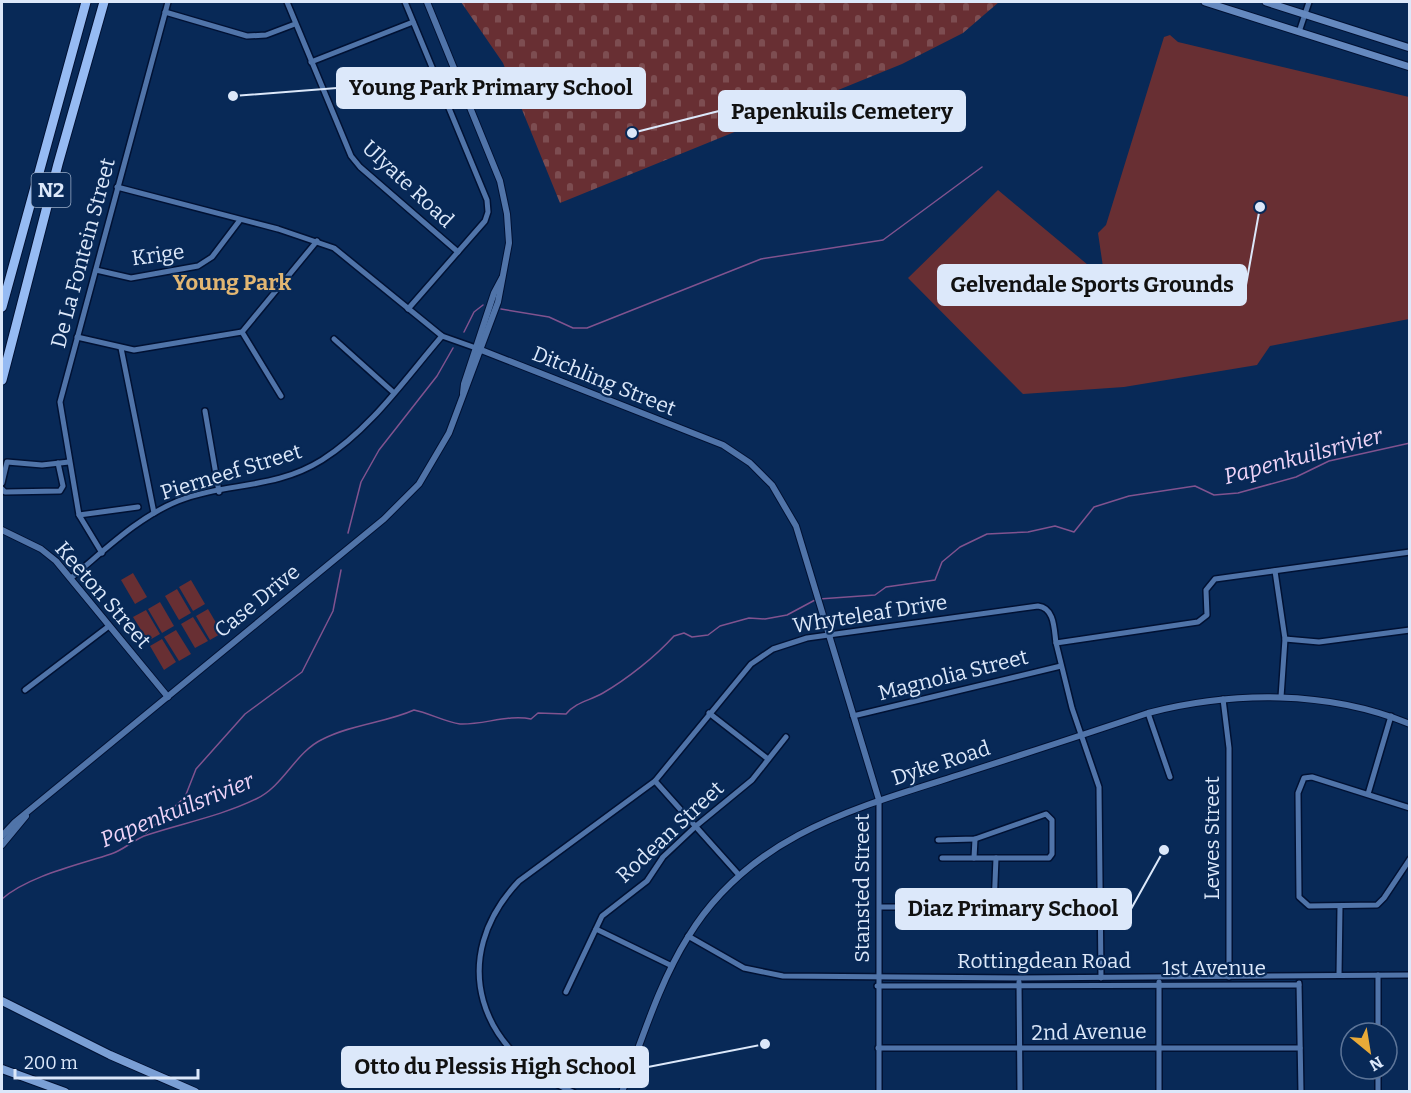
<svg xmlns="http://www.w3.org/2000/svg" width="1411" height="1093" viewBox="0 0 1411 1093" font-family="Bitter,serif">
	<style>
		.cemetery { fill: url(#cemetery-stones) }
		.pitch { fill: #682f33 }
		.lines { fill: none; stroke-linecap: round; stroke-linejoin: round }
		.stream { stroke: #81538f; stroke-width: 1.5 }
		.minor-casing { stroke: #013; stroke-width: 8 }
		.tertiary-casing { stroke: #013; stroke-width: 8 }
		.secondary-casing { stroke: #013; stroke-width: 9 }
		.primary-casing { stroke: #013; stroke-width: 10 }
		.motorway-casing { stroke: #013; stroke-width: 11 }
		.minor { stroke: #5074a9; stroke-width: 5 }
		.tertiary { stroke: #5074a9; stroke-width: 6 }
		.secondary { stroke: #6589bf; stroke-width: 7 }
		.primary { stroke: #7a9fd5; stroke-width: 8 }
		.motorway { stroke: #96bbf3; stroke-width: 9 }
		.labels { text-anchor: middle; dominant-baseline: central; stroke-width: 4.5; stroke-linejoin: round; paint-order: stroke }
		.shield { fill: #082957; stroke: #9cafc9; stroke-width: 1.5 }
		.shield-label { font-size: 20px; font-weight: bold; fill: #dce8fa }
		.street-label { font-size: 21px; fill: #dce8fa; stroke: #082957 }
		.neighbourhood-label { font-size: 22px; font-weight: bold; fill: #e1b672; stroke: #082957 }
		.water-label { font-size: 22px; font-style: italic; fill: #efd4f7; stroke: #082957 }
		.leader { fill: none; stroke: #dce8fa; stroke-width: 2 }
		.callout-dot { fill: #dce8fa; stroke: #082957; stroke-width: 2 }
		.callout { fill: #dce8fa; stroke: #dce8fa; stroke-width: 2 }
		.callout-label { font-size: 22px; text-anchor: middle; font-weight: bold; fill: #111 }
	</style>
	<defs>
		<pattern id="cemetery-stones" width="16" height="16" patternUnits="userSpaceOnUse" patternTransform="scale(1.5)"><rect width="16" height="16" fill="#682f33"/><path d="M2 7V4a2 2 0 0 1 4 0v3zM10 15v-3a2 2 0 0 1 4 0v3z" fill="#7d4d51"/></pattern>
	</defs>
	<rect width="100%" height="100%" fill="#082957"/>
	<!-- cemetery -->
	<path class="cemetery" d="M 461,2 L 999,2 L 963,33 L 902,64 L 560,203 L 503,63 Z"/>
	<!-- pitch -->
	<g class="pitch">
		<path d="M 1170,35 L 1178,42 L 1409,97 L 1409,319 L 1270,346 L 1257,365 L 1124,387 L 1023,394 L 908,278 L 998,190 L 1094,270 L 1103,267 L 1098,233 L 1106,225 L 1164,37 Z"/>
		<path d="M 133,573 L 147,597 L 135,604 L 121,580 Z"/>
		<path d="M 191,580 L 205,604 L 193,611 L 179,587 Z"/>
		<path d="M 177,589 L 191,613 L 179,620 L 165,596 Z"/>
		<path d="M 160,602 L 174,626 L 162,633 L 148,609 Z"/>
		<path d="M 208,609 L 222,633 L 210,640 L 196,616 Z"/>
		<path d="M 146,610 L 160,634 L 148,641 L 133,617 Z"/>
		<path d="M 193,617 L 208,641 L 195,648 L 181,624 Z"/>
		<path d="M 176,630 L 191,654 L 179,661 L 164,637 Z"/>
		<path d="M 162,639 L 176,662 L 164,670 L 150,646 Z"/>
	</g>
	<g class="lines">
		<!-- stream -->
		<g class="stream">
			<path d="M 501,309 L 549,317 L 573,328 L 587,328 L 761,259 L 883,240 L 982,167"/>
			<path d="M 464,332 L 474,312 L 483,305"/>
			<path d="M 348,533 L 361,482 L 379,450 L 437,376 L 453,348"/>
			<path d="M 819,599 L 875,595 L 886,587 L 935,580 L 942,562 L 960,547 L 987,534 L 1028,532 L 1055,526 L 1074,532 L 1094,507 L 1129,496 L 1195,486 L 1214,495 L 1238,493 L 1296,477 L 1329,461 L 1410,443"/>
			<path d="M 146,833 L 185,797 L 196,769 L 245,714 L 302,672 L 333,611 L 341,570"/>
			<path d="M 2,899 C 28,876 78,865 111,854 C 124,850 134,839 147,835 C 183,823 221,816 256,799 C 284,786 295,752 323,739 C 352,724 385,723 414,710 C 429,713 445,722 460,724 C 483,725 509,714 531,719 L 538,713 L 566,714 C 576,702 589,701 603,693 C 627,679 655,657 674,636 L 684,633 L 692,637 L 708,635 L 720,626 L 749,618 L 765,619 L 787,615 L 815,600"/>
		</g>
		<!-- minor casing -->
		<g class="minor-casing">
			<g id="minor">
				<path d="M 287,2 L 351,156 L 360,167 L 458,252"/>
				<path d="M 405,2 L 487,200 L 488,212 L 485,221 L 408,309"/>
				<path d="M 165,12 L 247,36 L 266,35 L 295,24"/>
				<path d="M 1299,32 L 1309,2"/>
				<path d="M 311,62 L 413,22"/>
				<path d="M 117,187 L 278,229 L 334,248 L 442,336 L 476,348"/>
				<path d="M 96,270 L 131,278 L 198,266 L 212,257 L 240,220"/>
				<path d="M 242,332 L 281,396"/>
				<path d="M 77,337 L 134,350 L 242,332 L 317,241"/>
				<path d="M 334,339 L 393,392"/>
				<path d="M 121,348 L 154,513"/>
				<path d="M 205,411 L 219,492"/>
				<path d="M 2,483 L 7,462 L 42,465 L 69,462"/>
				<path d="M 2,489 L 5,492 L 60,491 L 63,486 L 58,463"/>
				<path d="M 79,515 L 138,507"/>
				<path d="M 102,553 L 79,515 L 60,402 L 168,2"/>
				<path d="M 1275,571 L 1285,639 L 1281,697"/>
				<path d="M 71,578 C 104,551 138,517 178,501 C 226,482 274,490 322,460 C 370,430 405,379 442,336"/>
				<path d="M 1285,639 L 1319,642 L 1410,630"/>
				<path d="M 1056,643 L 1072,708 L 1099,787 L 1101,978"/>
				<path d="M 25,690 L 109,626"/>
				<path d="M 1223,699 L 1229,748 L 1229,977"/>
				<path d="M 709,713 L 768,759"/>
				<path d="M 1148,713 L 1170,777"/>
				<path d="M 853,716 L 1061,666"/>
				<path d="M 655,781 L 739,875"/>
				<path d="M 1368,794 L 1391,716"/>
				<path d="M 1410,808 L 1312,777 L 1304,778 L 1298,793 L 1299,897 L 1309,906 L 1377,905 L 1384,898 L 1410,859"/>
				<path d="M 938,840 L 975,839 L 1046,814 L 1052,820 L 1052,854 L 1049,858 L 942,858"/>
				<path d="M 974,858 L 975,839"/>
				<path d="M 880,907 L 1100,907"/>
				<path d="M 994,907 L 996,858"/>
				<path d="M 596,929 L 672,966"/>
				<path d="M 688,936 L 744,968 L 783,976 L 1019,978 L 1410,975"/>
				<path d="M 1339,975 L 1340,907"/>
				<path d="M 1378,975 L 1378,1033"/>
				<path d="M 1019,982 L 1020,1092"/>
				<path d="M 1159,982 L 1159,1092"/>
				<path d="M 1299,983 L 1301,1092"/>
				<path d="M 877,986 L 1299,985"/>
				<path d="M 566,992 L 602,916 L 647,881 L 663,857 L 696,826 L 752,780 L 786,737"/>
				<path d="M 878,1048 L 1300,1048"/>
				<path d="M 1378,1069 L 1378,1092"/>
				<path d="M 573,1092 C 479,1054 446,958 519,881 L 655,781 L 751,664 L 773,649 L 807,638 L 1038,606 C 1055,608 1054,630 1056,643 L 1198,622 L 1207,615 L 1206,590 L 1215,579 L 1410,552"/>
				<path d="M 879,1092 L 879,800"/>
			</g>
		</g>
		<!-- tertiary casing -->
		<g class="tertiary-casing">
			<g id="tertiary">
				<path d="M 476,348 L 723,445 L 750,463 L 772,485 L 796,526 L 879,800"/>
				<path d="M 463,393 L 464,384 L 494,293 L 502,278"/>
				<path d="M 2,530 L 41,549 L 56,561 L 168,697"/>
				<path d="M 2,836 L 15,822 L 384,519 L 419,484 L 449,433 L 498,302 L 509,243 L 507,214 L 500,181 L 427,2"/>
				<path d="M 2,845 L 26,816"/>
				<path d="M 622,1092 C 642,1040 659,983 688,937 C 750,835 855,808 962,774 C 1024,754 1086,734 1148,713 C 1233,691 1327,690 1410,724"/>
			</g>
		</g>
		<!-- secondary casing -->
		<g class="secondary-casing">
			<g id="secondary">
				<path d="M 1205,2 L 1410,67"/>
				<path d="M 1266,2 L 1410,48"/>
			</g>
		</g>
		<!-- primary casing -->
		<g class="primary-casing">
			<g id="primary">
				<path d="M 2,1001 L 110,1055 L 195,1092"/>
				<path d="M 2,1069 L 65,1092"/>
			</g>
		</g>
		<!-- motorway casing -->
		<g class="motorway-casing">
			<g id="motorway">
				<path d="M 2,307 L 86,2"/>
				<path d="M 2,380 L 58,164 L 104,2"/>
			</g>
		</g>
		<!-- minor -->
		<use href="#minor" class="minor"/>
		<!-- tertiary -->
		<use href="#tertiary" class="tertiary"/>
		<!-- secondary -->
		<use href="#secondary" class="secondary"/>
		<!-- primary -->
		<use href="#primary" class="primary"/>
		<!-- motorway -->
		<use href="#motorway" class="motorway"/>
	</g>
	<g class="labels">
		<!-- shield labels -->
		<rect class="shield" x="31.5" y="173" width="39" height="34" rx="4.5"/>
		<g class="shield-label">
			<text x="51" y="190">N2</text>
		</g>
		<!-- street labels -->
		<g class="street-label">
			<text transform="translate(408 184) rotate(43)">Ulyate Road</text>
			<text transform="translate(83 253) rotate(-75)">De La Fontein Street</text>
			<text transform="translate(158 255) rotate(-8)">Krige</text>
			<text transform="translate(604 381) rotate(22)">Ditchling Street</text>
			<text transform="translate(231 472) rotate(-17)">Pierneef Street</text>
			<text transform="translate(103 595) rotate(49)">Keeton Street</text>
			<text transform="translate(257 601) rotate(-39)">Case Drive</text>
			<text transform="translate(870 614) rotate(-9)">Whyteleaf Drive</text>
			<text transform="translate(953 675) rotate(-14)">Magnolia Street</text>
			<text transform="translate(941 763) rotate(-18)">Dyke Road</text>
			<text transform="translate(670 832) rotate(-43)">Rodean Street</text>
			<text transform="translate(1212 838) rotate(-90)">Lewes Street</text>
			<text transform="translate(862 888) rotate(-90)">Stansted Street</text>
			<text x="1044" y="961">Rottingdean Road</text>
			<text x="1214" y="968">1st Avenue</text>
			<text transform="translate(1089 1032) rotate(-1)">2nd Avenue</text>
		</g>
		<!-- neighbourhood labels -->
		<g class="neighbourhood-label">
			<text x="232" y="282">Young Park</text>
		</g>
		<!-- water labels -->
		<g class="water-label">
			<text transform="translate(1303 456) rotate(-15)">Papenkuilsrivier</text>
			<text transform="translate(177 810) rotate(-22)">Papenkuilsrivier</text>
		</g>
	</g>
	<!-- callouts -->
	<path class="leader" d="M233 96L337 88M632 133L719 111M1260 207L1246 285M1164 850L1131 909M765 1044L648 1067"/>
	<g class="callout-dot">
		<circle cx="233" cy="96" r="6"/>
		<circle cx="632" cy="133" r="6"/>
		<circle cx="1260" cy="207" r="6"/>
		<circle cx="1164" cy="850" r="6"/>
		<circle cx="765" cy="1044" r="6"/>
	</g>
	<g class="callout">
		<rect x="337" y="68" width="308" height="40" rx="6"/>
		<rect x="719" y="91" width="246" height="40" rx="6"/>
		<rect x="938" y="265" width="308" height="40" rx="6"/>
		<rect x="896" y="889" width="235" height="40" rx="6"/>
		<rect x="342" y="1047" width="306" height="40" rx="6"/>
	</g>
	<g class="callout-label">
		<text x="491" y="95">Young Park Primary School</text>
		<text x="842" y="119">Papenkuils Cemetery</text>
		<text x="1092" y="292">Gelvendale Sports Grounds</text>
		<text x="1013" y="916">Diaz Primary School</text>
		<text x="495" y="1074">Otto du Plessis High School</text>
	</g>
	<!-- border -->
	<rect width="1411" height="1093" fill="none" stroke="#dce8fa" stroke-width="6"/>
	<!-- north arrow -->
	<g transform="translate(1369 1051) rotate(150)"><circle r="28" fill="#082957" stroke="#5d7598" stroke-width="1.5"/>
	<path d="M0-4.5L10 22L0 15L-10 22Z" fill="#e9aa38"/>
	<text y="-9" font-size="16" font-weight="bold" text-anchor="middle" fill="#dce8fa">N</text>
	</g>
	<!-- scale -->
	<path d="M15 1069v9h183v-9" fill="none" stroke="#dce8fa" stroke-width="3"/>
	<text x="24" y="1069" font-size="18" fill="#dce8fa" stroke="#082957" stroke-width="4.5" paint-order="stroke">200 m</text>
</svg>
